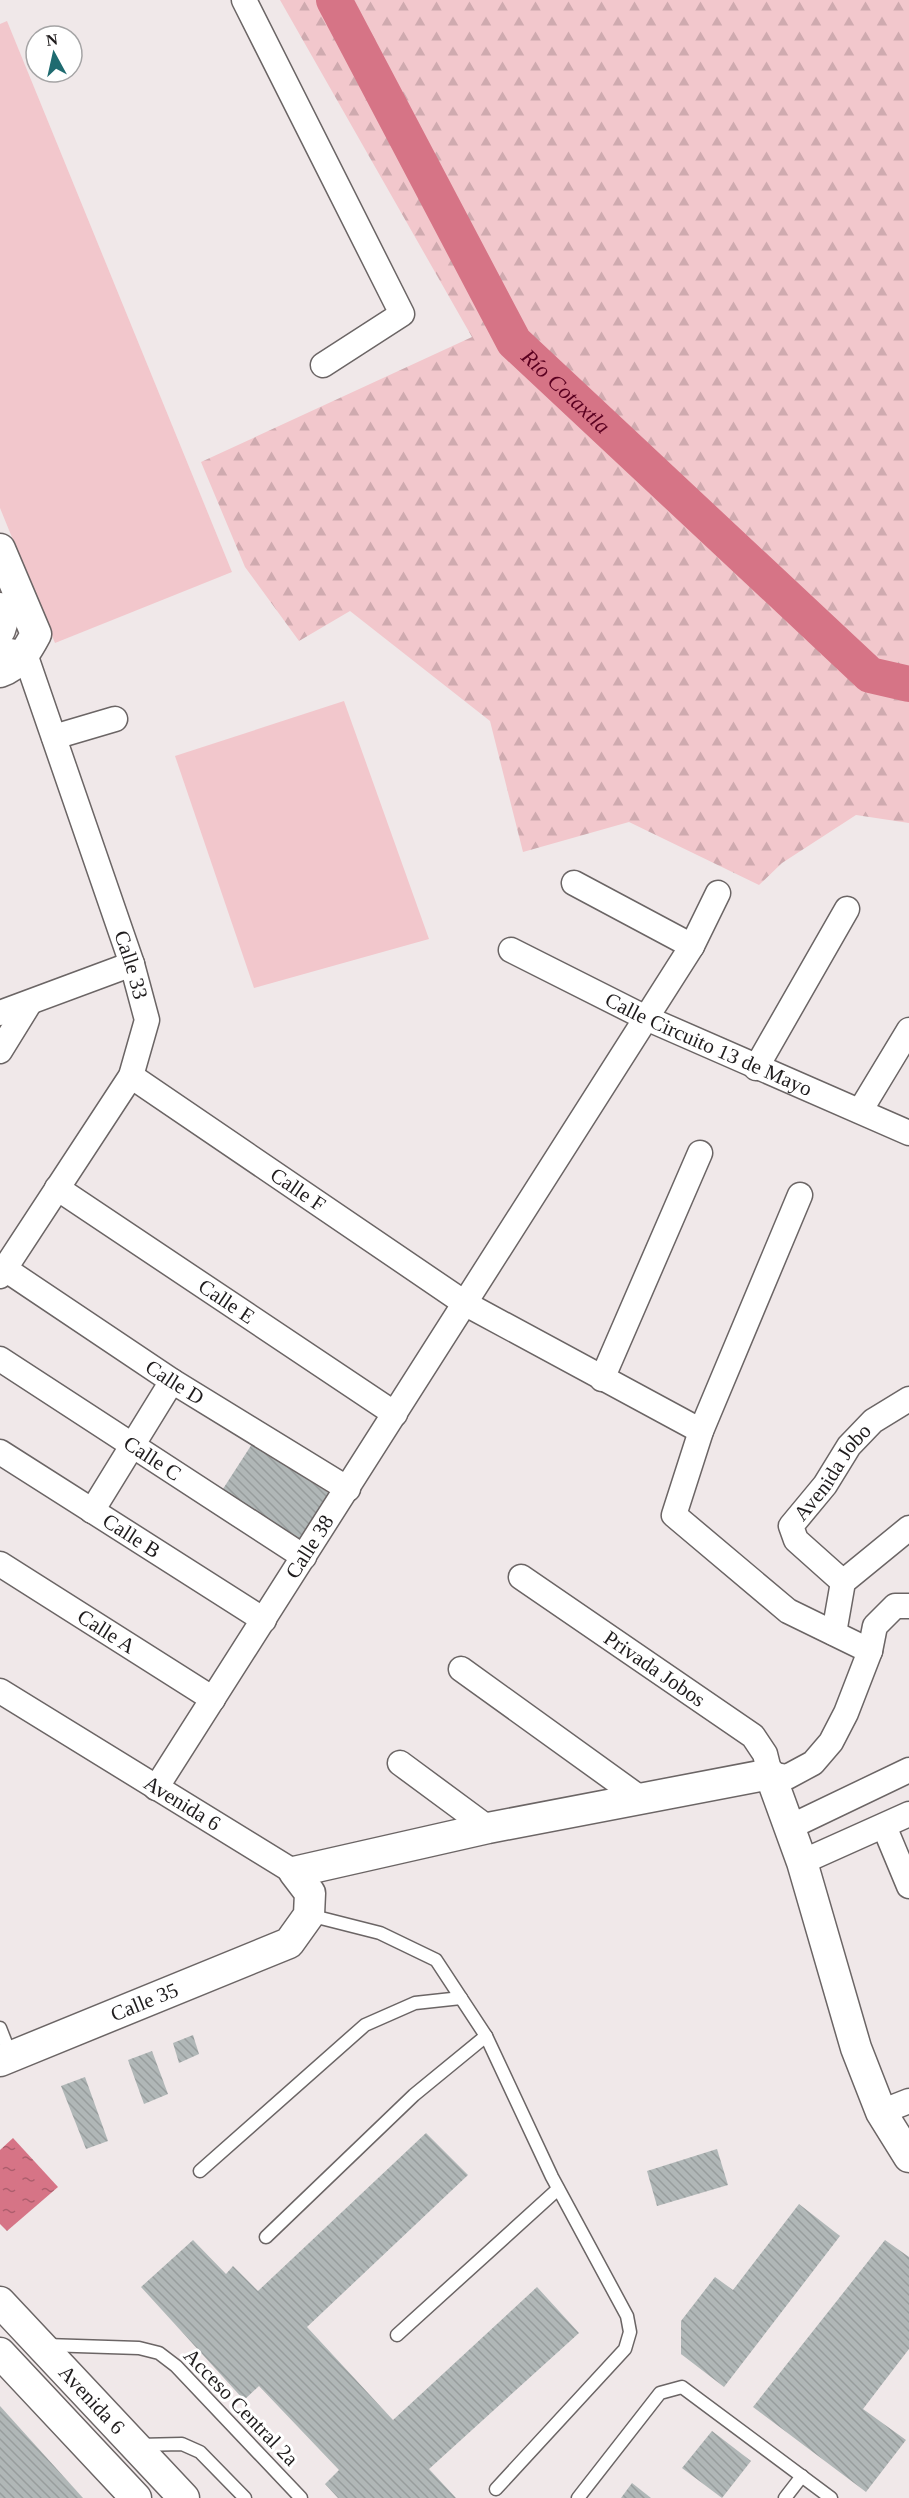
<svg xmlns="http://www.w3.org/2000/svg" width="909" height="2498" viewBox="0 0 909 2498" font-family="Georgia,serif">
	<style>
		.green { fill: #f2c7cc }
		.forest { fill: url(#forest-firs) }
		.water { fill: url(#water-ripples) }
		.lines { fill: none; stroke-linecap: round; stroke-linejoin: round }
		.river { stroke: #d67486; stroke-width: 36 }
		.building { fill: url(#building-back-hatch) }
		.service-casing { stroke: #6b6565; stroke-width: 15 }
		.minor-casing { stroke: #6b6565; stroke-width: 27 }
		.tertiary-casing { stroke: #6b6565; stroke-width: 33 }
		.service { stroke: #fff; stroke-width: 12 }
		.minor { stroke: #fff; stroke-width: 24 }
		.tertiary { stroke: #fff; stroke-width: 30 }
		.labels { text-anchor: middle; dominant-baseline: central; stroke-width: 6; stroke-linejoin: round; paint-order: stroke }
		.street-label { font-size: 21px; fill: #1f1c1d; stroke: #fff }
		.water-label { font-size: 22px; font-style: italic; fill: #5b0020; stroke: #fff }
	</style>
	<defs>
		<pattern id="forest-firs" width="22" height="20" patternUnits="userSpaceOnUse" patternTransform="scale(1.5)"><rect width="22" height="20" fill="#f2c7cc"/><path d="M5 1l3.5 6h-7zM16 11l3.5 6h-7z" fill="#cfaaaf"/></pattern>
		<pattern id="water-ripples" width="26" height="14" patternUnits="userSpaceOnUse" patternTransform="scale(1.5)"><rect width="26" height="14" fill="#d67486"/><path d="M2 4q2-2 4 0t4 0M15 11q2-2 4 0t4 0" fill="none" stroke="#ad5e6d"/></pattern>
		<pattern id="building-back-hatch" width="6" height="6" patternUnits="userSpaceOnUse" patternTransform="scale(1.5)"><rect width="6" height="6" fill="#b0b7b7"/><path d="M-1 5l2 2M0 0l6 6M5-1l2 2" fill="none" stroke="#979d9d"/></pattern>
	</defs>
	<rect width="100%" height="100%" fill="#f0e8e9"/>
	<!-- green -->
	<g class="green">
		<path d="M 7,21 L 232,572 L 55,643 L 0,508 L 0,24 Z"/>
		<path d="M 344,701 L 429,939 L 254,988 L 175,756 Z"/>
	</g>
	<!-- forest -->
	<path class="forest" d="M 280,0 L 909,0 L 909,823 L 856,815 L 782,863 L 759,885 L 629,822 L 523,852 L 490,721 L 350,611 L 299,641 L 245,567 L 201,462 L 472,337 Z"/>
	<!-- water -->
	<path class="water" d="M 13,2138 L 58,2187 L 7,2231 L 0,2224 L 0,2150 Z"/>
	<g class="lines">
		<!-- river -->
		<path class="river" id="s1" d="M 334,0 L 514,342 L 870,675 L 909,684"/>
	</g>
	<!-- building -->
	<g class="building">
		<path d="M 252,1444 L 329,1493 L 299,1540 L 221,1492 Z"/>
		<path d="M 193,2035 L 199,2054 L 179,2063 L 173,2043 Z"/>
		<path d="M 152,2051 L 168,2094 L 144,2104 L 128,2060 Z"/>
		<path d="M 85,2077 L 108,2141 L 86,2149 L 61,2086 Z"/>
		<path d="M 426,2133 L 468,2175 L 307,2327 L 393,2420 L 537,2287 L 579,2333 L 429,2469 L 456,2498 L 338,2498 L 325,2484 L 339,2470 L 259,2386 L 244,2400 L 141,2287 L 193,2240 L 226,2274 L 233,2266 L 258,2291 Z"/>
		<path d="M 717,2149 L 728,2185 L 657,2206 L 647,2171 Z"/>
		<path d="M 799,2204 L 840,2236 L 724,2387 L 681,2354 L 681,2321 L 715,2277 L 733,2290 Z"/>
		<path d="M 885,2240 L 909,2257 L 909,2349 L 863,2409 L 906,2440 L 866,2492 L 753,2407 Z"/>
		<path d="M 0,2406 L 83,2498 L 0,2498 Z"/>
		<path d="M 712,2431 L 751,2461 L 722,2498 L 682,2468 Z"/>
		<path d="M 632,2483 L 651,2498 L 621,2498 Z"/>
	</g>
	<g class="lines">
		<!-- service casing -->
		<g class="service-casing">
			<g id="service">
				<path d="M 309,1915 L 380,1933 L 436,1960 L 486,2036 L 552,2177 L 627,2316 L 630,2332 L 625,2349 L 496,2489"/>
				<path d="M 0,2028 L 11,2056"/>
				<path d="M 200,2171 L 365,2025 L 415,2003 L 461,1998"/>
				<path d="M 266,2237 L 414,2095 L 486,2036"/>
				<path d="M 397,2335 L 558,2189"/>
				<path d="M 46,2345 L 139,2348 L 159,2353 L 176,2366 L 301,2498"/>
				<path d="M 138,2445 L 182,2444 L 200,2452 L 245,2498"/>
				<path d="M 578,2498 L 660,2393 L 682,2387 L 831,2498"/>
				<path d="M 785,2498 L 802,2476"/>
			</g>
		</g>
		<!-- minor casing -->
		<g class="minor-casing">
			<g id="minor">
				<path d="M 244,0 L 402,314 L 323,365"/>
				<path id="s2" d="M 0,649 L 25,654 L 132,964 L 147,1020 L 131,1076 L 0,1276"/>
				<path d="M 54,737 L 115,719"/>
				<path d="M 574,883 L 692,946"/>
				<path id="s3" d="M 511,950 L 646,1018 L 909,1133"/>
				<path d="M 0,1013 L 132,964"/>
				<path d="M 0,1051 L 29,1004"/>
				<path d="M 756,1068 L 847,909"/>
				<path id="s4" d="M 131,1076 L 466,1304 L 701,1431"/>
				<path d="M 860,1111 L 909,1030"/>
				<path id="s5" d="M 57,1188 L 395,1414"/>
				<path d="M 800,1195 L 701,1431 L 674,1515 L 788,1611 L 870,1651"/>
				<path id="s6" d="M 5,1269 L 172,1381 L 348,1489"/>
				<path id="s7" d="M 0,1359 L 304,1557"/>
				<path d="M 602,1379 L 700,1153"/>
				<path id="s8" d="M 0,1452 L 264,1620"/>
				<path d="M 92,1511 L 172,1381"/>
				<path id="s9" d="M 0,1564 L 213,1699"/>
				<path id="s10" d="M 521,1577 L 753,1736 L 765,1754 L 770,1774 L 787,1777 L 813,1763 L 831,1742 L 846,1713 L 870,1651 L 875,1626 L 895,1606 L 909,1606"/>
				<path id="s11" d="M 843,1582 L 796,1540 L 791,1526 L 825,1485 L 849,1446 L 873,1421 L 909,1399"/>
				<path d="M 834,1633 L 843,1582 L 909,1528"/>
				<path d="M 461,1669 L 640,1798"/>
				<path id="s12" d="M 0,1691 L 294,1872"/>
				<path d="M 400,1763 L 488,1828"/>
				<path id="s13" d="M 156,1788 L 692,946 L 718,893"/>
				<path d="M 884,1826 L 909,1886"/>
				<path d="M 790,1827 L 909,1770"/>
				<path d="M 802,1862 L 909,1814"/>
				<path d="M 881,2112 L 909,2101"/>
			</g>
		</g>
		<!-- tertiary casing -->
		<g class="tertiary-casing">
			<g id="tertiary">
				<path d="M 0,549 L 36,634 C 27,651 19,665 0,672"/>
				<path d="M 0,608 L 4,617 L 0,630"/>
				<path id="s14" d="M 0,2061 L 289,1943 L 309,1915 L 310,1893 L 294,1872 L 488,1828 L 770,1774 L 802,1862 L 856,2048 L 881,2112 L 909,2157"/>
				<path id="s15" d="M 0,2302 L 184,2498"/>
				<path d="M 0,2353 L 136,2498"/>
			</g>
		</g>
		<!-- service -->
		<use href="#service" class="service"/>
		<!-- minor -->
		<use href="#minor" class="minor"/>
		<!-- tertiary -->
		<use href="#tertiary" class="tertiary"/>
	</g>
	<g class="labels">
		<!-- street labels -->
		<g class="street-label">
			<text stroke="none"><textPath href="#s2" startOffset="354">Calle 33</textPath></text>
			<text stroke="none"><textPath href="#s3" startOffset="219">Calle Circuito 13 de Mayo</textPath></text>
			<text stroke="none"><textPath href="#s4" startOffset="202">Calle F</textPath></text>
			<text stroke="none"><textPath href="#s5" startOffset="204">Calle E</textPath></text>
			<text stroke="none"><textPath href="#s6" startOffset="204">Calle D</textPath></text>
			<text stroke="none"><textPath href="#s7" startOffset="182">Calle C</textPath></text>
			<text stroke="none"><textPath href="#s11" startOffset="146">Avenida Jobo</textPath></text>
			<text stroke="none"><textPath href="#s8" startOffset="156">Calle B</textPath></text>
			<text stroke="none"><textPath href="#s13" startOffset="286">Calle 38</textPath></text>
			<text stroke="none"><textPath href="#s9" startOffset="126">Calle A</textPath></text>
			<text stroke="none"><textPath href="#s10" startOffset="162">Privada Jobos</textPath></text>
			<text stroke="none"><textPath href="#s12" startOffset="214">Avenida 6</textPath></text>
			<text stroke="none"><textPath href="#s14" startOffset="156">Calle 35</textPath></text>
			<text stroke="none"><textPath href="#s15" startOffset="134">Avenida 6</textPath></text>
			<text transform="translate(241 2407) rotate(46)">Acceso Central 2a</text>
		</g>
		<!-- water labels -->
		<g class="water-label">
			<text stroke="none"><textPath href="#s1" startOffset="458">Río Cotaxtla</textPath></text>
		</g>
	</g>
	<!-- north arrow -->
	<g transform="translate(54 54) rotate(352)"><circle r="28" fill="#ffffff" stroke="#a5a4a5" stroke-width="1.5"/>
	<path d="M0-4.5L10 22L0 15L-10 22Z" fill="#1f6b70"/>
	<text y="-9" font-size="16" font-weight="bold" text-anchor="middle" fill="#1f1c1d">N</text>
	</g>
</svg>
